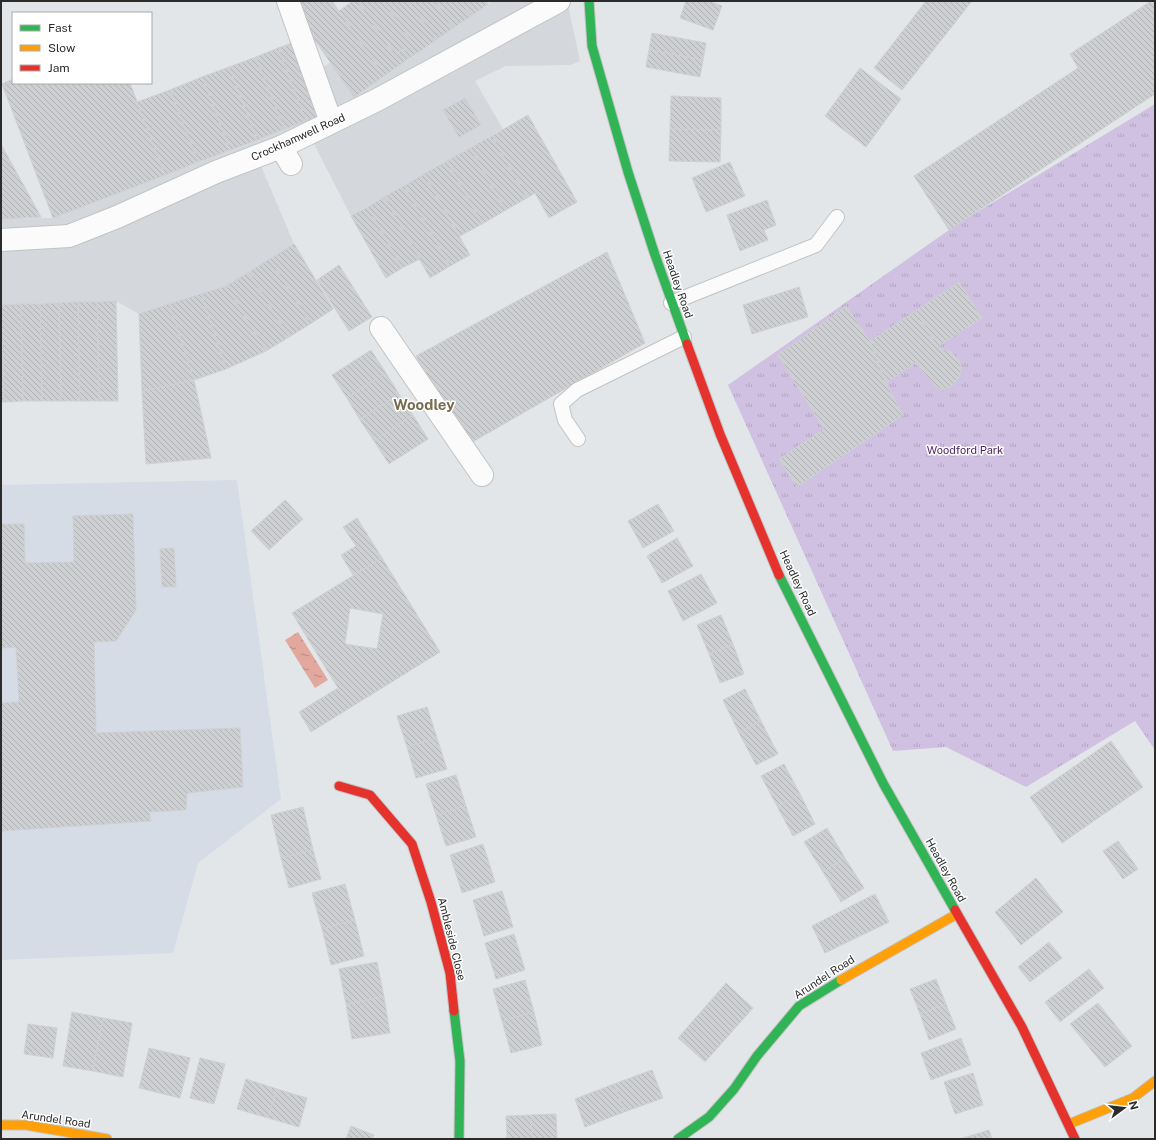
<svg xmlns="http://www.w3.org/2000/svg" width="1156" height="1140" viewBox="0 0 1156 1140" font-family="'Public Sans',sans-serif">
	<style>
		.education { fill: #d5dce6 }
		.park { fill: url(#park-tufts) }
		.plaza { fill: #d4d7db }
		.water { fill: url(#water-ripples) }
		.building { fill: url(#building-back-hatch); stroke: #ced1d4; fill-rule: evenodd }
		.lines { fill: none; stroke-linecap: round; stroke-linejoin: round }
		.lane-casing { stroke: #c2c3c3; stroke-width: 16 }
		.street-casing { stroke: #c2c3c3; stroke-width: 24 }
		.fast-casing { stroke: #c2c3c3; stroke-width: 11 }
		.slow-casing { stroke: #c2c3c3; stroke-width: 11 }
		.jam-casing { stroke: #c2c3c3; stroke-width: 11 }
		.lane { stroke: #fbfbfc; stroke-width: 14 }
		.street { stroke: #fbfbfc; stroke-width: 22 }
		.fast { stroke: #30b455; stroke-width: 9 }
		.slow { stroke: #ff9f0a; stroke-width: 9 }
		.jam { stroke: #e5322d; stroke-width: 9 }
		.labels { text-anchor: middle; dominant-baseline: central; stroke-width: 3; stroke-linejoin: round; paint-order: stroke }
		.street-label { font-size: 11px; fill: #2b2b2b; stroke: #fff }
		.park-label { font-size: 11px; fill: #4e2262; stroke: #fff }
		.district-label { font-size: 15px; font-weight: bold; fill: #786c50; stroke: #fff }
	</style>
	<defs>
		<pattern id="park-tufts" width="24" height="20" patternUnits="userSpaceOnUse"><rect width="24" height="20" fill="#d0c0e2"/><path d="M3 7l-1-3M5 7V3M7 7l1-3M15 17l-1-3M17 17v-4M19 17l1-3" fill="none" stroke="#b3a5c2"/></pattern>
		<pattern id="water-ripples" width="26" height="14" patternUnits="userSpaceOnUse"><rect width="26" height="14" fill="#e3a89d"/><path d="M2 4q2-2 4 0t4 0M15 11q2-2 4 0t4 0" fill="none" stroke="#b88980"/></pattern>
		<pattern id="building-back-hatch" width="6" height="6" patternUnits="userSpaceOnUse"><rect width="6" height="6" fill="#cdcfd2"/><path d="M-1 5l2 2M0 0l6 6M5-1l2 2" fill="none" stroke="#b0b2b4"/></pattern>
	</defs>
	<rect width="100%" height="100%" fill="#e2e6e9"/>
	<!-- education -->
	<path class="education" d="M 237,480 L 281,799 L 198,863 L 173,953 L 1,960 L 1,485 Z"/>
	<!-- park -->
	<path class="park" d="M 1155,104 L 1155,750 L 1135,721 L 1026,787 L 946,747 L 893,751 L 728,385 L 959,223 Z"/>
	<!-- plaza -->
	<path class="plaza" d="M 492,1 L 567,1 L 580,61 L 570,65 L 506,66 L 475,81 L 503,129 L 351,216 L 314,144 L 261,166 L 294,244 L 226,286 L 139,314 L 116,301 L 1,305 L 1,219 L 53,218 L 326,113 L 313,73 L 331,62 L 354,97 Z"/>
	<!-- water -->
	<path class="water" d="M 298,632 L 328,680 L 315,688 L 285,640 Z"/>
	<!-- building -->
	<g class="building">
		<path d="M 288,1 L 332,1 L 384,76 L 354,97 Z"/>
		<path d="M 353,1 L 357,1 L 401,64 L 384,76 L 339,11 Z"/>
		<path d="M 357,1 L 383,1 L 419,52 L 409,58 L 403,49 L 395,55 Z"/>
		<path d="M 383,1 L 409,1 L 436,40 L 419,52 Z"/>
		<path d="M 409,1 L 435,1 L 453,28 L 436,40 Z"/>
		<path d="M 435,1 L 460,1 L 471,16 L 453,28 Z"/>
		<path d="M 460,1 L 486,1 L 488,4 L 471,16 Z"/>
		<path d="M 686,1 L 709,1 L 722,6 L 713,30 L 680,18 Z"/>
		<path d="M 926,1 L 972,1 L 902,90 L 874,68 Z"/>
		<path d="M 1151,1 L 1155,1 L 1155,94 L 949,230 L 914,176 L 1078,68 L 1070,54 Z"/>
		<path d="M 652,33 L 706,43 L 703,60 L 649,50 Z"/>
		<path d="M 298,41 L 326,113 L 306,121 L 278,48 Z"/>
		<path d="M 278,48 L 306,121 L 284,129 L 256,57 Z"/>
		<path d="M 403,49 L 409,58 L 401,64 L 395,55 Z"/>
		<path d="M 649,50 L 703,60 L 700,77 L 646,67 Z"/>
		<path d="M 256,57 L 284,129 L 257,140 L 229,67 Z"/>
		<path d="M 229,67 L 257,140 L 230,150 L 202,77 Z"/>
		<path d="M 860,68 L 901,99 L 866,147 L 825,116 Z"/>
		<path d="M 202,77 L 230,150 L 198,162 L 170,90 Z"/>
		<path d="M 13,79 L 13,83 L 130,83 L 165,175 L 53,218 L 2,84 Z"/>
		<path d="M 170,90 L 198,162 L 165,175 L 137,102 Z"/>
		<path d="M 671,96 L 721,98 L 721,130 L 670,129 Z"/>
		<path d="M 465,98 L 481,125 L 459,137 L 443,110 Z"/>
		<path d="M 528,115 L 577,202 L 549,218 L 535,193 L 527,198 L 492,136 Z"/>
		<path d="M 670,129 L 721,130 L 720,162 L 669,161 Z"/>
		<path d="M 492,136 L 527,198 L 506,210 L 470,148 Z"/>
		<path d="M 1,144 L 41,217 L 1,219 Z"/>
		<path d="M 470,148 L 506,210 L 482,224 L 447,161 Z"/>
		<path d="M 447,161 L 482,224 L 460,236 L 424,174 Z"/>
		<path d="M 730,162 L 745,196 L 706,212 L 692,178 Z"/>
		<path d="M 424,174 L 470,255 L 450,266 L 404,186 Z"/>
		<path d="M 404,186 L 450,266 L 430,278 L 384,197 Z"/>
		<path d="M 384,197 L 420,259 L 402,268 L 368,207 Z"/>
		<path d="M 767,200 L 776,225 L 764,230 L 768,240 L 740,251 L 727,215 Z"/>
		<path d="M 368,207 L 402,268 L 386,278 L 351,216 Z"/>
		<path d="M 294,244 L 333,309 L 310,324 L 270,259 Z"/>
		<path d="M 294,244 L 333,309 L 289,337 L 249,272 Z"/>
		<path d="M 607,252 L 645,343 L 469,444 L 416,356 Z"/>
		<path d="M 270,259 L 310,324 L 289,337 L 249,272 Z"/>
		<path d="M 339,265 L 372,317 L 349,331 L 317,280 Z"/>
		<path d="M 249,272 L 289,337 L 266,351 L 226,286 Z"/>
		<path d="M 959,282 L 982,318 L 937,347 L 916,311 Z"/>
		<path d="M 226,286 L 266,351 L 226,369 L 201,294 Z"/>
		<path d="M 799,287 L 808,317 L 752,334 L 743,305 Z"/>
		<path d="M 201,294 L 226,369 L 194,380 L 169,304 Z"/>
		<path d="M 116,301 L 118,401 L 99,401 L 97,302 Z"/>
		<path d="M 78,302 L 80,401 L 61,401 L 59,303 Z"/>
		<path d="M 78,302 L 97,302 L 99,401 L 80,401 Z"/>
		<path d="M 59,303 L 61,401 L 42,401 L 40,304 Z"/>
		<path d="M 21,304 L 23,401 L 4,402 L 1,305 Z"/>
		<path d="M 21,304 L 40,304 L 42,401 L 23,401 Z"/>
		<path d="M 169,304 L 194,380 L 142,391 L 139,314 Z"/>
		<path d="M 1,305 L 4,402 L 1,402 Z"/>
		<path d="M 846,306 L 870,341 L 886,383 L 903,415 L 797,487 L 779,459 L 824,429 L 778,355 Z"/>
		<path d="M 916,311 L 937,347 L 951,352 L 960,362 L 961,373 L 956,382 L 949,388 L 939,389 L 915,363 L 886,383 L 870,341 Z"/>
		<path d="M 371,350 L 386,373 L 347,398 L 332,375 Z"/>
		<path d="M 386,373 L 399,394 L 360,420 L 347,398 Z"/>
		<path d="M 194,380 L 211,458 L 146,464 L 142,391 Z"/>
		<path d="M 399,394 L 413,415 L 374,441 L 360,420 Z"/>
		<path d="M 413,415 L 428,439 L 389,464 L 374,441 Z"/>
		<path d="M 285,500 L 303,519 L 269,550 L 251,531 Z"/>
		<path d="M 658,504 L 674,531 L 643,548 L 628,521 Z"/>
		<path d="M 133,514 L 136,610 L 116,641 L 94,642 L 96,733 L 240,728 L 243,787 L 187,793 L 186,810 L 149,812 L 151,821 L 1,831 L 1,703 L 19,702 L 16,647 L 1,648 L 1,524 L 24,524 L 25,563 L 74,562 L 73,516 Z"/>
		<path d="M 357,518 L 382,558 L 353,575 L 341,555 L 356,546 L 343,527 Z"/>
		<path d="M 677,538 L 693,566 L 662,583 L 647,556 Z"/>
		<path d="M 174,548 L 176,587 L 162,587 L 160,549 Z"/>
		<path d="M 382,558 L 440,652 L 311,732 L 299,712 L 338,688 L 292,613 ZM 350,608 L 383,614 L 377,649 L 345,644 Z"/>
		<path d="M 701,574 L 717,603 L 683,621 L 668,591 Z"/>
		<path d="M 721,615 L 733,644 L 709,654 L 697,625 Z"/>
		<path d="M 733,644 L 744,674 L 720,683 L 709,654 Z"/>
		<path d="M 745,689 L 761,721 L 739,733 L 723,700 Z"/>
		<path d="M 427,707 L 437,738 L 407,747 L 397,716 Z"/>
		<path d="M 761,721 L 778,754 L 756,765 L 739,733 Z"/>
		<path d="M 437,738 L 447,769 L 416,778 L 407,747 Z"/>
		<path d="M 1111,741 L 1143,787 L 1062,843 L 1030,797 Z"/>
		<path d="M 784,764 L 800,794 L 777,806 L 761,776 Z"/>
		<path d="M 456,775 L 466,806 L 436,815 L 426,784 Z"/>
		<path d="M 800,794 L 815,824 L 793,836 L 777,806 Z"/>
		<path d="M 466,806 L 476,837 L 446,846 L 436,815 Z"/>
		<path d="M 303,807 L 313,850 L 281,858 L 271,815 Z"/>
		<path d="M 827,828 L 845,858 L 823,872 L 804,842 Z"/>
		<path d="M 1118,841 L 1138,869 L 1123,879 L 1103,851 Z"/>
		<path d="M 483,844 L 495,882 L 462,893 L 450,855 Z"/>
		<path d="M 313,850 L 321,879 L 289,888 L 281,858 Z"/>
		<path d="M 845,858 L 864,888 L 841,902 L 823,872 Z"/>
		<path d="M 1036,878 L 1063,912 L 1021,945 L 995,912 Z"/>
		<path d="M 345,884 L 355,920 L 322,929 L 312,893 Z"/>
		<path d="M 502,891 L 513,927 L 484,936 L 473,900 Z"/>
		<path d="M 875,894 L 889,922 L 825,953 L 812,926 Z"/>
		<path d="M 355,920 L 364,956 L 331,965 L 322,929 Z"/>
		<path d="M 514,934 L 525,970 L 496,979 L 485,943 Z"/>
		<path d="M 1049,942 L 1062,958 L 1030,982 L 1018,967 Z"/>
		<path d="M 377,962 L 384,997 L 346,1004 L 339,969 Z"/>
		<path d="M 1089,969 L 1104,988 L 1060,1022 L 1045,1002 Z"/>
		<path d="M 936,979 L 946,1004 L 920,1014 L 910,989 Z"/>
		<path d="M 525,980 L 534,1012 L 502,1021 L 493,989 Z"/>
		<path d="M 726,983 L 753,1008 L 705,1062 L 678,1038 Z"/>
		<path d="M 384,997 L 390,1033 L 352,1039 L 346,1004 Z"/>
		<path d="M 1098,1003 L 1132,1046 L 1105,1067 L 1070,1024 Z"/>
		<path d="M 946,1004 L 956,1029 L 929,1040 L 920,1014 Z"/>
		<path d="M 72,1012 L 103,1018 L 93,1071 L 63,1066 Z"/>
		<path d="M 534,1012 L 542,1045 L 511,1053 L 502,1021 Z"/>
		<path d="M 103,1018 L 132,1023 L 123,1077 L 93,1071 Z"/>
		<path d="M 28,1024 L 57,1028 L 53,1058 L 24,1054 Z"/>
		<path d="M 961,1038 L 971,1065 L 931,1080 L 921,1053 Z"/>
		<path d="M 149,1048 L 190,1058 L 180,1098 L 139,1088 Z"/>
		<path d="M 200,1058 L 225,1064 L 214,1104 L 190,1098 Z"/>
		<path d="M 652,1070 L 663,1098 L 624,1112 L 614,1084 Z"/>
		<path d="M 973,1073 L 983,1105 L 955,1114 L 944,1082 Z"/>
		<path d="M 246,1079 L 277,1089 L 268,1118 L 237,1109 Z"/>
		<path d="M 614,1084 L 624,1112 L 585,1127 L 575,1099 Z"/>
		<path d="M 277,1089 L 307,1098 L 299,1127 L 268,1118 Z"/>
		<path d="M 556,1114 L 557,1139 L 532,1139 L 531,1115 Z"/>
		<path d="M 531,1115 L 532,1139 L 507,1139 L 506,1116 Z"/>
		<path d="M 351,1126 L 374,1135 L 372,1139 L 346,1139 Z"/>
		<path d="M 989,1130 L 992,1139 L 960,1139 Z"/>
	</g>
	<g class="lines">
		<!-- lane casing -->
		<g class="lane-casing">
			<g id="lane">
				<path d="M 671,303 L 816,245 L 837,217"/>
				<path d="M 578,439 L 565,420 L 561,404 L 577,390 L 684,337"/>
			</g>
		</g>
		<!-- street casing -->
		<g class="street-casing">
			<g id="street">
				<path d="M 288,1 L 331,122"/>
				<path d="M 281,147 L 291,164"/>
				<path d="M 1,240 L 69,236 L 117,217 L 216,172 L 281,147 L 377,100 L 559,1"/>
				<path d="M 381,328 L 482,475"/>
			</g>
		</g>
		<!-- fast casing -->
		<g class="fast-casing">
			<g id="fast">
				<path d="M 589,1 L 592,46 L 628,172 L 655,255 L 687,344"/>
				<path d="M 779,575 L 883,783 L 955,910"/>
				<path d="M 454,1011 L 460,1061 L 459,1139"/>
				<path d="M 678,1139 L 709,1117 L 734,1089 L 757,1056 L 799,1006 L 841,980"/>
			</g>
		</g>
		<!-- slow casing -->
		<g class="slow-casing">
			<g id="slow">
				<path d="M 841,980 L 957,914"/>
				<path d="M 1069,1124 L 1133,1098 L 1155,1081"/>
				<path d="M 1,1125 L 26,1125 L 107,1139"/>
			</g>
		</g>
		<!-- jam casing -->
		<g class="jam-casing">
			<g id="jam">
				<path d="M 687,344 L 720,434 L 779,575"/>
				<path d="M 339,786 L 370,795 L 412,844 L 431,902 L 450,973 L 454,1011"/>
				<path d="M 955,910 L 1022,1027 L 1075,1139"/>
			</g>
		</g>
		<!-- lane -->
		<use href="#lane" class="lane"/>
		<!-- street -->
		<use href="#street" class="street"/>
		<!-- fast -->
		<use href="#fast" class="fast"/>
		<!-- slow -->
		<use href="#slow" class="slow"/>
		<!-- jam -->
		<use href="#jam" class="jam"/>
	</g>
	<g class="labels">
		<!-- street labels -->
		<g class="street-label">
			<text transform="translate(298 137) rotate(-24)">Crockhamwell Road</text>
			<text transform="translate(678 284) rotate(71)">Headley Road</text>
			<text transform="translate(798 583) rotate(65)">Headley Road</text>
			<text transform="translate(946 870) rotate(61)">Headley Road</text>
			<text transform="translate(452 939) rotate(76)">Ambleside Close</text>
			<text transform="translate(824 977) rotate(-33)">Arundel Road</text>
			<text transform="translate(56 1119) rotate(8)">Arundel Road</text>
		</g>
		<!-- park labels -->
		<g class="park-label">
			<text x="965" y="450">Woodford Park</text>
		</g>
		<!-- district labels -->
		<g class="district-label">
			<text x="424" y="404">Woodley</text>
		</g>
	</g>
	<!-- border -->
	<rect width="1156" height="1140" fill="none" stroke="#2b2b2b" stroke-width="4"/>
	<!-- legend -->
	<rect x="12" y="12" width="140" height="72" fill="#ffffff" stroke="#aaaaaa"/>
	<rect x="20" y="25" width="20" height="6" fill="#30b455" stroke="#aaaaaa"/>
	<text x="48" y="32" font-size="12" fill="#2b2b2b">Fast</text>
	<rect x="20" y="45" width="20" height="6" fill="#ff9f0a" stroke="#aaaaaa"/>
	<text x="48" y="52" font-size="12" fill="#2b2b2b">Slow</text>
	<rect x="20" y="65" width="20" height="6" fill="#e5322d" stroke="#aaaaaa"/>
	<text x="48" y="72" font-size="12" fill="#2b2b2b">Jam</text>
	<!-- north arrow -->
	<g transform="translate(1124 1108) rotate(75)" stroke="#ffffff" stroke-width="3" paint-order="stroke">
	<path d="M0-3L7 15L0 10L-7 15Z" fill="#2b2b2b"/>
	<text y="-6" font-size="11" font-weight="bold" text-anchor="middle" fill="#2b2b2b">N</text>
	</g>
</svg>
